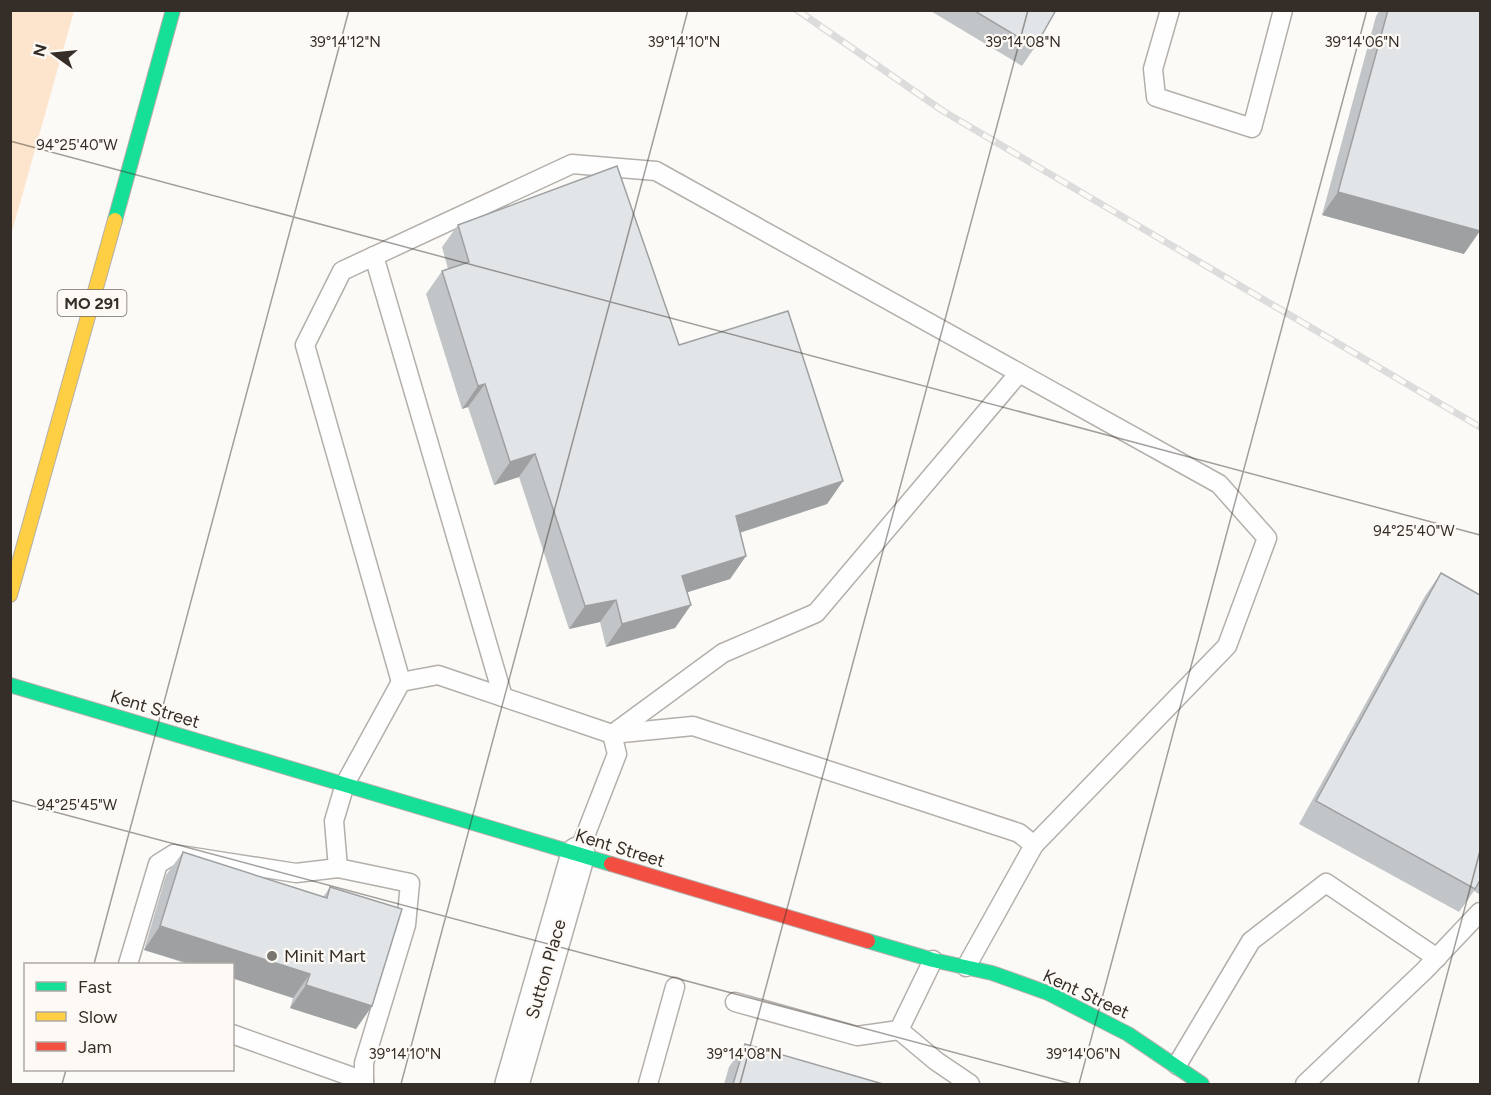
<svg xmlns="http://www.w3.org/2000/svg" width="1491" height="1095" viewBox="0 0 1491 1095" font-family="Figtree,sans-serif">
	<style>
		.green { fill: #fce4cd }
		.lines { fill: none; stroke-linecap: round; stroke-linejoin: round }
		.lane-casing { stroke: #b3afab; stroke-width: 21 }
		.street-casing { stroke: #b3afab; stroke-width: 36 }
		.fast-casing { stroke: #b3afab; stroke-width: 16 }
		.slow-casing { stroke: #b3afab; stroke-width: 16 }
		.jam-casing { stroke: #b3afab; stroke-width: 16 }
		.lane { stroke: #fffefe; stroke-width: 18 }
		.street { stroke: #fffefe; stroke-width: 33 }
		.fast { stroke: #16e098; stroke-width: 14 }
		.slow { stroke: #ffcf43; stroke-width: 14 }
		.jam { stroke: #f24e42; stroke-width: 14 }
		.rail-casing { stroke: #dddcdc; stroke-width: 7 }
		.rail { stroke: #fdfaf6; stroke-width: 4.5; stroke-dasharray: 14; stroke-linecap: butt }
		.wall { fill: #c2c5c8 }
		.shaded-wall { fill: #9ea0a2 }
		.building { fill: #e1e5e8; stroke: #9ea0a2; stroke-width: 1.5 }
		.ticks { fill: none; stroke: #352e28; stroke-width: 1.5; stroke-opacity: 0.45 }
		.poi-dot { fill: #7b7570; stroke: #fdfaf6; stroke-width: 2 }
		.labels { text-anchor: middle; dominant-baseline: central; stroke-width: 4.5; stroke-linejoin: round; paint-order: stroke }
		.shield { fill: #fdfaf6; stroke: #716b66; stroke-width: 1.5 }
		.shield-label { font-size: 16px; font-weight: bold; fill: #352e28 }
		.street-label { font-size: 18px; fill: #352e28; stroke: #fdfaf6 }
		.poi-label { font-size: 18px; fill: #352e28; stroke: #fdfaf6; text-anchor: start }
		.ticks-label { font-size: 15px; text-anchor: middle; fill: #352e28; stroke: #fdfaf6; stroke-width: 4.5; stroke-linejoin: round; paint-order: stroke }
	</style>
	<rect width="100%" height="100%" fill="#fcfaf7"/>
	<!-- green -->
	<path class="green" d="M 11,10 L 74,11 L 11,235 L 10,11 Z"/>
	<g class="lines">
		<!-- lane casing -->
		<g class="lane-casing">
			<g id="lane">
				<path d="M 1170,10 L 1153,69 L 1156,97 L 1252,128 L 1283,10"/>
				<path d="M 374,256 L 503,697"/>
				<path d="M 401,682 L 305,345 L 342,271 L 572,164 L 656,171 L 1219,484 L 1267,538 L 1227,646 L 1034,845"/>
				<path d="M 614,733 L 723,653 L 816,613 L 1019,373"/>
				<path d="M 612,734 L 693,726 L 1019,833 L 1034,845 L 966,967"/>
				<path d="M 128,964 L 158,864 L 174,854 L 296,873 L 338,868"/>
				<path d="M 735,1002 L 857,1036 L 899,1030 L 933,960"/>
				<path d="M 899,1030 L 936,1061 L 970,1084"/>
				<path d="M 232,1034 L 364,1081"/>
				<path d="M 1177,1065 L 1251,941 L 1326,883 L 1437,958"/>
				<path d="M 364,1084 L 364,1063 L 406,925 L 410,883 L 338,868 L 334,821 L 345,784 L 401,682 L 438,675 L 612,734 L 617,754 L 578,854"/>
				<path d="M 648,1084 L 675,987"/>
				<path d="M 1305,1084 L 1424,971 L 1480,912"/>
			</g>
		</g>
		<!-- street casing -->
		<g class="street-casing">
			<path id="street" d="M 512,1084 L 578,854"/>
		</g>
		<!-- fast casing -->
		<g class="fast-casing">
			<g id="fast">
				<path d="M 115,220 L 173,10"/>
				<path d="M 10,685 L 611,864"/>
				<path d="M 868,941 L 933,960 L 992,973 L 1048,993 L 1128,1034 L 1202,1084"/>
			</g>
		</g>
		<!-- slow casing -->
		<g class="slow-casing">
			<path id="slow" d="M 10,595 L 115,220"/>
		</g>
		<!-- jam casing -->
		<g class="jam-casing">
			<path id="jam" d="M 611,864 L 868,941"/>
		</g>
		<!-- lane -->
		<use href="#lane" class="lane"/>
		<!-- street -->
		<use href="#street" class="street"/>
		<!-- fast -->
		<use href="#fast" class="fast"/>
		<!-- slow -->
		<use href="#slow" class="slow"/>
		<!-- jam -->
		<use href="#jam" class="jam"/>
		<!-- rail casing -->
		<g class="rail-casing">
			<path id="rail" d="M 797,10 L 943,111 L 1480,427"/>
		</g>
		<!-- rail -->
		<use href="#rail" class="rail"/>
	</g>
	<!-- wall -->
	<g class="wall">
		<path d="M 929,10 L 1056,10 L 1035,47 L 1022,66 Z"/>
		<path d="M 1380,10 L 1480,10 L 1464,254 L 1322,215 L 1376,16 Z"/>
		<path d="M 458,225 L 679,345 L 843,481 L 827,504 L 740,533 L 746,556 L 730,579 L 687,592 L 691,605 L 675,628 L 606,647 L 600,622 L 569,629 L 519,477 L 494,485 L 468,407 L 462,409 L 426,294 L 442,271 L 448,269 L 442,247 Z"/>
		<path d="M 1441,573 L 1480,595 L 1480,892 L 1479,894 L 1474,891 L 1459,912 L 1299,824 L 1425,596 Z"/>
		<path d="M 183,852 L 323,897 L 330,887 L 372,1006 L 356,1029 L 290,1008 L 293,998 L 144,950 L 166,875 Z"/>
		<path d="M 745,1044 L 883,1084 L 724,1084 L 729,1067 Z"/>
	</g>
	<!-- shaded-wall -->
	<g class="shaded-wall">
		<path d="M 1338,192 L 1480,231 L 1464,254 L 1322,215 Z"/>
		<path d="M 485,384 L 468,407 L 462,409 L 478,386 Z"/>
		<path d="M 535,454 L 519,477 L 494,485 L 510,462 Z"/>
		<path d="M 843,481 L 827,504 L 720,539 L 736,516 Z"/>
		<path d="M 746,556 L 730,579 L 666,599 L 682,576 Z"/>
		<path d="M 616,600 L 600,622 L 569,629 L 585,606 Z"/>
		<path d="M 691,605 L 675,628 L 606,647 L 622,624 Z"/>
		<path d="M 160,926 L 310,974 L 293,998 L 232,978 L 232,964 L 191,964 L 144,950 Z"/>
		<path d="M 306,985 L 372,1006 L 356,1029 L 290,1008 Z"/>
	</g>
	<!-- building -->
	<g class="building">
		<path d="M 973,10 L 1056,10 L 1035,47 Z"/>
		<path d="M 1388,10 L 1480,10 L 1480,231 L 1338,192 Z"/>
		<path d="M 617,166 L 679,345 L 788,311 L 843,481 L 736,516 L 746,556 L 682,576 L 691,605 L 622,624 L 616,600 L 585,606 L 535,454 L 510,462 L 485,384 L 478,386 L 442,271 L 469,262 L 458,225 Z"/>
		<path d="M 1441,573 L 1480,595 L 1480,880 L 1475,889 L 1316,801 Z"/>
		<path d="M 183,852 L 327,898 L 330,887 L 402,909 L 372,1006 L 306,985 L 310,974 L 160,926 Z"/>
		<path d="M 745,1044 L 883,1084 L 733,1084 Z"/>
	</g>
	<!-- ticks -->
	<path class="ticks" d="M 10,141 L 1480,535M 10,800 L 1072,1084M 94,964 L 349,10M 62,1084 L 66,1070M 401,1084 L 688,10M 740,1084 L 1028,10M 1079,1084 L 1367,10M 1418,1084 L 1480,851"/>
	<!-- markers -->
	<circle class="poi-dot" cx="272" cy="956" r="6"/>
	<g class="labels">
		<!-- shield labels -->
		<rect class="shield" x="57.5" y="290" width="69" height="26" rx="4.5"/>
		<g class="shield-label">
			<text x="92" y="303">MO 291</text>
		</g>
		<!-- street labels -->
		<g class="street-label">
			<text transform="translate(155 709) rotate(17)">Kent Street</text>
			<text transform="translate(620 848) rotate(17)">Kent Street</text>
			<text transform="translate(546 969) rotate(-74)">Sutton Place</text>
			<text transform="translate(1086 994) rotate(25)">Kent Street</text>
		</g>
		<!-- poi labels -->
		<g class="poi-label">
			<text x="284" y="956">Minit Mart</text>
		</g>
	</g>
	<g class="ticks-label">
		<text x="345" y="47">39°14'12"N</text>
		<text x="684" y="47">39°14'10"N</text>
		<text x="1023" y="47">39°14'08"N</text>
		<text x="1362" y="47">39°14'06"N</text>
		<text x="77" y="150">94°25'40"W</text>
		<text x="1414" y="536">94°25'40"W</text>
		<text x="77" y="810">94°25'45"W</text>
		<text x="405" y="1059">39°14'10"N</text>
		<text x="744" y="1059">39°14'08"N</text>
		<text x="1083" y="1059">39°14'06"N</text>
	</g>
	<!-- border -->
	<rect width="1491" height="1095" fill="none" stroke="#352e28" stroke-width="24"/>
	<!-- legend -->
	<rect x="24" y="963" width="210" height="108" fill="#fdfaf6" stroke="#ada8a4" stroke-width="1.5"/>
	<rect x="36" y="982" width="30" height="9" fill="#16e098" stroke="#ada8a4" stroke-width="1.5"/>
	<text x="78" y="993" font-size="18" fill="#352e28">Fast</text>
	<rect x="36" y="1012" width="30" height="9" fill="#ffcf43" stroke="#ada8a4" stroke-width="1.5"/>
	<text x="78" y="1023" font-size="18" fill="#352e28">Slow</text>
	<rect x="36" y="1042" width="30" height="9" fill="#f24e42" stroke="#ada8a4" stroke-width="1.5"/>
	<text x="78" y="1053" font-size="18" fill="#352e28">Jam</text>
	<!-- north arrow -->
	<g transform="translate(54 54) rotate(285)" stroke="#fdfaf6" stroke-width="4.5" paint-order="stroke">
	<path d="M0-4.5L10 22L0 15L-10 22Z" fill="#352e28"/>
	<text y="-9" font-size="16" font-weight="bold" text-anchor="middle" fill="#352e28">N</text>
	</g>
</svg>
